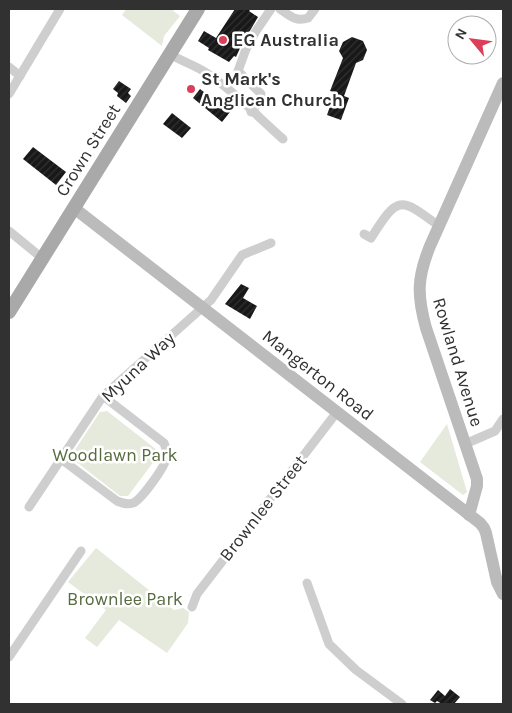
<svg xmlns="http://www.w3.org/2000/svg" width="512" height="713" viewBox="0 0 512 713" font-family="Karla,sans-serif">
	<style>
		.park { fill: #e5eadd }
		.building { fill: url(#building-hatch) }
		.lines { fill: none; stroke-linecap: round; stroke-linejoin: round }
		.street { stroke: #cecece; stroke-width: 9 }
		.secondary { stroke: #bbb; stroke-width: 12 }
		.primary { stroke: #a9a9a9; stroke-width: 14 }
		.poi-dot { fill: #dc3f59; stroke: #fff; stroke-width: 2 }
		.labels { text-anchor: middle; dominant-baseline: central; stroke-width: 5; stroke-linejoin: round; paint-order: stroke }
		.poi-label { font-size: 18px; font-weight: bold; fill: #313131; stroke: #fff; text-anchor: start }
		.street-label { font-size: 18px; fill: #313131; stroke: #fff }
		.park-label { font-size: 18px; fill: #586b40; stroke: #fff }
	</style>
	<defs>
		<pattern id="building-hatch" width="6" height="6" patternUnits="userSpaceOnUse" patternTransform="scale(1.25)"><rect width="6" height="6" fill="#181818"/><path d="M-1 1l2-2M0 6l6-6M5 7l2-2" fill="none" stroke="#313131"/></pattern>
	</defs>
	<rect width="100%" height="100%" fill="#fff"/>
	<!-- park -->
	<g class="park">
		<path d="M 126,9 L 171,9 L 180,16 L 164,36 L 162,46 L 122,15 Z"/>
		<path d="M 107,411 L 157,450 L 157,457 L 128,496 L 120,496 L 74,460 L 73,453 L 100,412 Z"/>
		<path d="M 447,424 L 467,492 L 463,495 L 420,462 Z"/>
		<path d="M 96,548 L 174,610 L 183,608 L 189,612 L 188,623 L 167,653 L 119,620 L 97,647 L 85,638 L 106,610 L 68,582 Z"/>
	</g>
	<!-- building -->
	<g class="building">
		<path d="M 235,9 L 251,9 L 249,11 L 258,17 L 241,46 L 236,57 L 234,56 L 229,62 L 208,50 L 209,48 L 198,41 L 204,31 L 216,38 Z"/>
		<path d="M 352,37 L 363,41 L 367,50 L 363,60 L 356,63 L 344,96 L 349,98 L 341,120 L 327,115 L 335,92 L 330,91 L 343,58 L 339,51 L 343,42 Z"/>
		<path d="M 119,81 L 131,89 L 128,93 L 131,96 L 126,103 L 117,96 L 118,93 L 113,89 Z"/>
		<path d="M 200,89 L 230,112 L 222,122 L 193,98 Z"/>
		<path d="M 172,113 L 191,128 L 182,138 L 163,124 Z"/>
		<path d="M 33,147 L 66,172 L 56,185 L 23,159 Z"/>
		<path d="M 241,284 L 249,288 L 243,298 L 257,306 L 250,319 L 225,304 Z"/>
		<path d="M 450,689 L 460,697 L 454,704 L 442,704 L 437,701 L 435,703 L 430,700 L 438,690 L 445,696 Z"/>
	</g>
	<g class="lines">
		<!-- street -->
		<g class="street">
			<path d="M 280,9 C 290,16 296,22 308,18 L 315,9"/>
			<path d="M 170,54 C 181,61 194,65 205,72 C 233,90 258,117 283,139"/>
			<path d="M 9,67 L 20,76"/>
			<path d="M 9,94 L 60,9"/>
			<path d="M 251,112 L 261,99 L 261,94 L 238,71 L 246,49 L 256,31 L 271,9"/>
			<path d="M 9,231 L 42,258"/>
			<path d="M 364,234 L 371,238 C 398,196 399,196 439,226"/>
			<path d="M 465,444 L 495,431 L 503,419"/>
			<path d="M 61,459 L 117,501 C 122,503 127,505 133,503 C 141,500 164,468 166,459 C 168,453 166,448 164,443 L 103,396"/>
			<path d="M 29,507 L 103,396 L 211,300 L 242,255 L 271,243"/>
			<path d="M 307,583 L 329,644 L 356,670 L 402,704"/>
			<path d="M 192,607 L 197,594 L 337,412"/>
			<path d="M 9,657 L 81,551"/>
		</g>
		<!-- secondary -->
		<g class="secondary">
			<path d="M 74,208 L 480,523 L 484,528 L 486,533 L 497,582 L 503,594"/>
			<path d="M 469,515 L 477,486 L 477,479 L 426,328 C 417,295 417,278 430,246 L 503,83"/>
		</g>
		<!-- primary -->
		<path class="primary" d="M 9,312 L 198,9"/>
	</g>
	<!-- markers -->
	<g class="poi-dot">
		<circle cx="223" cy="40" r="5"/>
		<circle cx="191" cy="89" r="5"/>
	</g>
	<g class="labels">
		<!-- poi labels -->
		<g class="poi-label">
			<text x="233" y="40">EG Australia</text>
			<text x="201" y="79">St Mark's<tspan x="201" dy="21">Anglican Church</tspan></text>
		</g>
		<!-- street labels -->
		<g class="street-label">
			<text transform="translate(88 150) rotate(-58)">Crown Street</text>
			<text transform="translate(458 362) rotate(73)">Rowland Avenue</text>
			<text transform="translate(138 367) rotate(-43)">Myuna Way</text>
			<text transform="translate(318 375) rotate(38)">Mangerton Road</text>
			<text transform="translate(263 508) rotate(-52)">Brownlee Street</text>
		</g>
		<!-- park labels -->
		<g class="park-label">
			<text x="115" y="455">Woodlawn Park</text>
			<text x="125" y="599">Brownlee Park</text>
		</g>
	</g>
	<!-- border -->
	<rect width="512" height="713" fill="none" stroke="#313131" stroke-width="20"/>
	<!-- north arrow -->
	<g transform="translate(472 40) rotate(299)"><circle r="24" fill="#ffffff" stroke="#adadad"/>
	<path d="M0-4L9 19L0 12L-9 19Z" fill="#dc3f59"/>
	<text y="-8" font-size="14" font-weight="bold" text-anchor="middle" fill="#313131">N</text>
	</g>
</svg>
